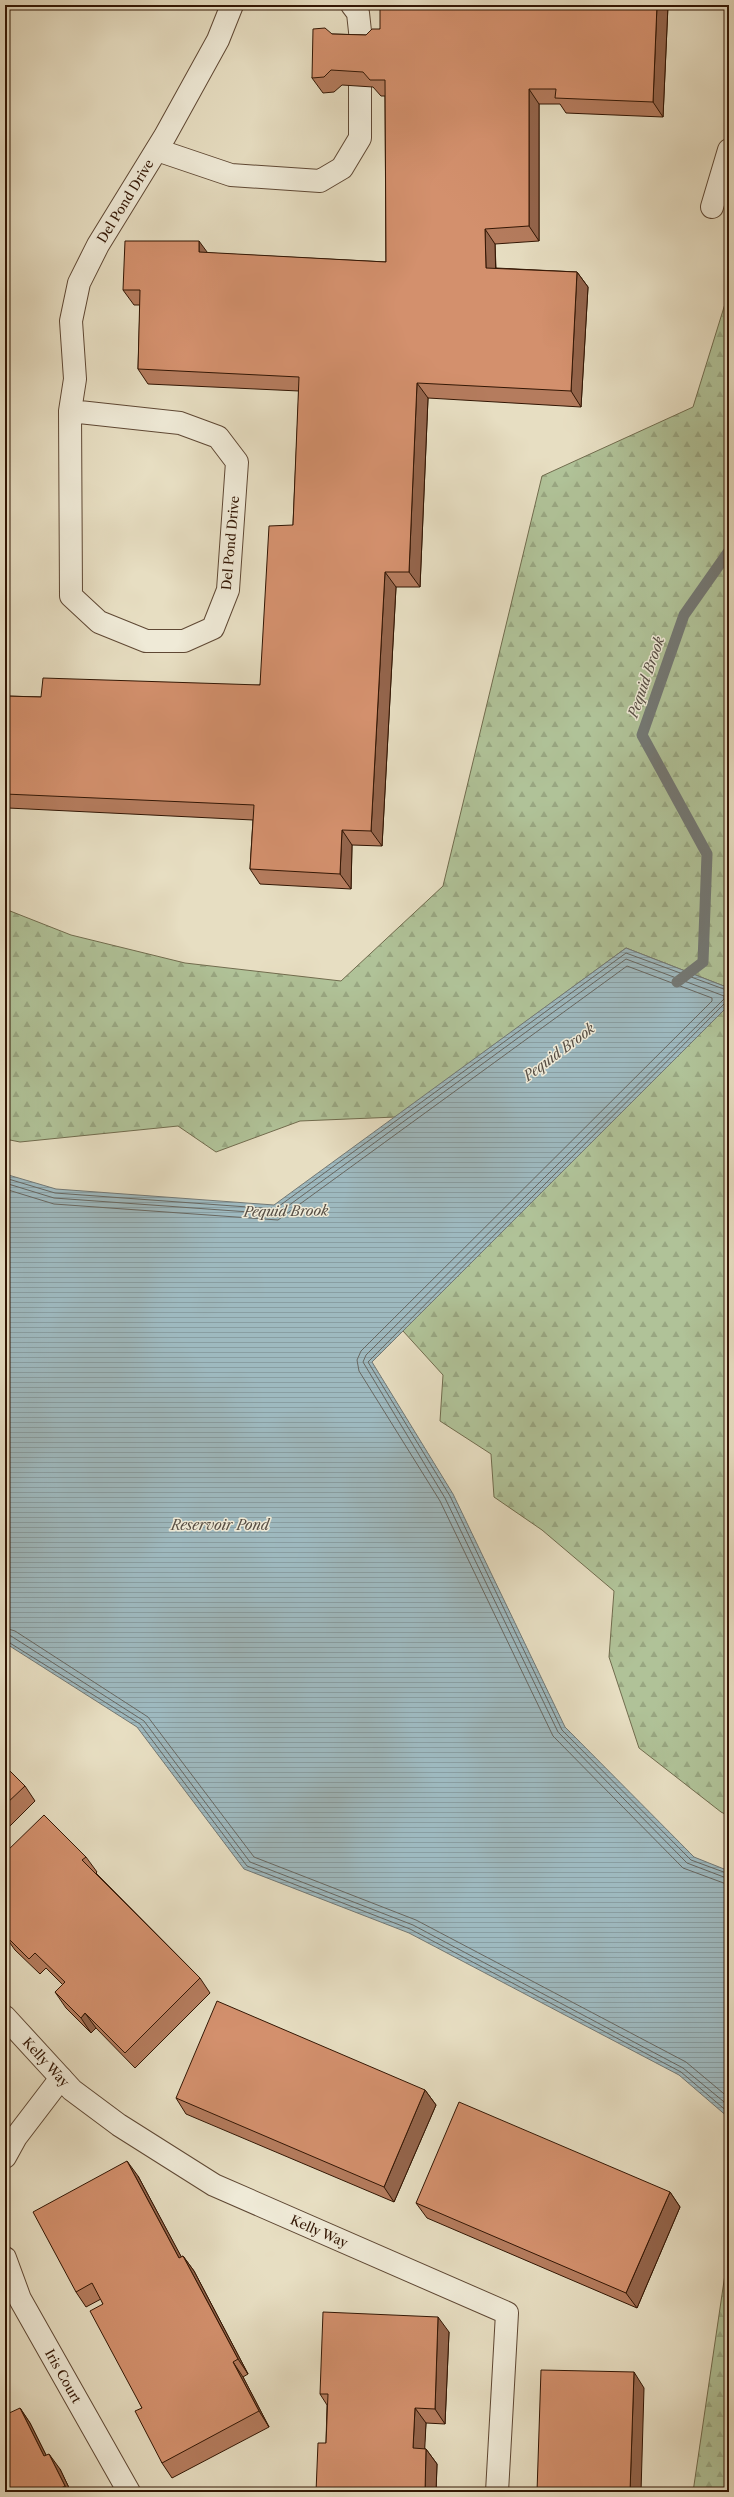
<svg xmlns="http://www.w3.org/2000/svg" width="734" height="2497" viewBox="0 0 734 2497" font-family="'Libre Caslon Text',serif">
	<style>
		.forest { fill: url(#forest-firs); stroke: #716c4e }
		.water { fill: url(#water-rules); stroke: #737874 }
		.lines { fill: none; stroke-linecap: round; stroke-linejoin: round }
		.shore { stroke: #686862; stroke-width: 1 }
		.stream { stroke: #737874; stroke-width: 11 }
		.minor-casing { stroke: #5f4834; stroke-width: 24 }
		.minor { stroke: #efead7; stroke-width: 22 }
		.wall { fill: #b57c5e; stroke: #321604 }
		.shaded-wall { fill: #94654c; stroke: #321604 }
		.building { fill: #d3906d; stroke: #321604 }
		.labels { text-anchor: middle; dominant-baseline: central; stroke-width: 3; stroke-linejoin: round; paint-order: stroke }
		.street-label { font-size: 13px; fill: #321604; stroke: #efead7 }
		.water-label { font-size: 14px; font-style: italic; fill: #584f45; stroke: #efead7 }
	</style>
	<defs>
		<pattern id="forest-firs" width="22" height="20" patternUnits="userSpaceOnUse"><rect width="22" height="20" fill="#b0c298"/><path d="M5 1l3.5 6h-7zM16 11l3.5 6h-7z" fill="#98a681"/></pattern>
		<pattern id="water-rules" width="6" height="5" patternUnits="userSpaceOnUse"><rect width="6" height="5" fill="#9eb9bf"/><path d="M0 2.5h6" fill="none" stroke="#899ea2"/></pattern>
	</defs>
	<rect width="100%" height="100%" fill="#e7dec2"/>
	<filter id="stains"><feTurbulence type="fractalNoise" baseFrequency=".005" numOctaves="4"/><feColorMatrix values="0 0 0 0 .2 0 0 0 0 .09 0 0 0 0 .02 0 0 0 .5 -.17"/></filter>
	<radialGradient id="worn" r=".72"><stop offset=".6" stop-color="#630" stop-opacity="0"/><stop offset="1" stop-color="#630" stop-opacity=".3"/></radialGradient>
	<!-- forest -->
	<g class="forest">
		<path d="M 729,291 L 729,988 L 626,948 L 396,1117 L 300,1121 L 216,1152 L 178,1126 L 20,1142 L 5,1139 L 5,909 L 71,935 L 185,963 L 341,981 L 443,886 L 542,476 L 693,407 Z"/>
		<path d="M 729,1005 L 729,1816 L 721,1812 L 639,1748 L 609,1657 L 614,1591 L 542,1530 L 494,1497 L 491,1454 L 440,1421 L 443,1375 L 403,1331 Z"/>
		<path d="M 729,2247 L 729,2492 L 693,2492 Z"/>
	</g>
	<!-- water -->
	<path class="water" d="M 626,948 L 729,988 L 729,1005 L 372,1362 L 453,1494 L 565,1727 L 694,1857 L 729,1871 L 729,2118 L 679,2075 L 409,1933 L 244,1869 L 137,1727 L 5,1643 L 5,1174 L 56,1189 L 274,1205 Z"/>
	<g class="lines">
		<!-- shore -->
		<g class="shore">
			<path d="M 729,1003 L 724,1004 L 368,1362 L 450,1496 L 562,1730 L 691,1860 L 729,1874"/>
			<path d="M 5,1178 L 55,1193 L 275,1209 L 626,953 L 729,991"/>
			<path d="M 5,1183 L 54,1198 L 277,1214 L 626,959 L 724,996 L 724,999 L 366,1355 L 363,1362 L 445,1498 L 558,1732 L 687,1863 L 729,1879"/>
			<path d="M 5,1189 L 54,1204 L 278,1220 L 627,966 L 712,998 L 712,1001 L 361,1351 L 357,1360 L 359,1371 L 440,1501 L 553,1736 L 683,1868 L 729,1885"/>
			<path d="M 5,1628 L 15,1631 L 148,1717 L 254,1857 L 416,1920 L 686,2062 L 729,2098"/>
			<path d="M 5,1634 L 11,1636 L 144,1721 L 250,1862 L 413,1925 L 683,2068 L 729,2106"/>
			<path d="M 5,1640 L 140,1724 L 247,1866 L 410,1929 L 681,2072 L 729,2113"/>
		</g>
		<!-- stream -->
		<path class="stream" d="M 677,982 L 703,962 L 707,854 L 642,735 L 684,615 L 729,551"/>
		<!-- minor casing -->
		<g class="minor-casing">
			<g id="minor">
				<path d="M 352,5 L 358,13 L 362,50"/>
				<path d="M 157,150 L 231,175 L 320,181 L 342,168 L 360,138 L 360,86"/>
				<path d="M 712,207 L 729,150"/>
				<path id="s1" d="M 70,411 L 180,423 L 218,437 L 237,462 L 228,590 L 213,628 L 184,641 L 146,641 L 99,622 L 71,596 L 70,411 L 75,379 L 71,321 L 79,283 L 98,245 L 165,136 L 218,40 L 232,5"/>
				<path id="s2" d="M 5,2017 L 72,2090 L 119,2125 L 214,2185 L 507,2313 L 497,2492"/>
				<path d="M 5,2157 L 16,2137 L 61,2078"/>
				<path id="s3" d="M 5,2258 L 20,2299 L 129,2492"/>
			</g>
		</g>
		<!-- minor -->
		<use href="#minor" class="minor"/>
	</g>
	<!-- wall -->
	<g class="wall">
		<path d="M 668,5 L 663,117 L 566,113 L 560,104 L 539,104 L 539,241 L 495,244 L 496,268 L 577,272 L 588,287 L 581,407 L 428,398 L 420,587 L 396,587 L 382,846 L 352,845 L 351,889 L 260,884 L 250,869 L 253,820 L 8,808 L 5,804 L 5,696 L 41,697 L 260,685 L 293,525 L 299,391 L 148,384 L 138,369 L 140,305 L 134,305 L 123,290 L 208,253 L 386,262 L 385,96 L 381,96 L 373,87 L 342,85 L 334,92 L 323,93 L 312,78 L 332,34 L 366,35 L 380,29 Z"/>
		<path d="M 5,1766 L 25,1786 L 35,1801 L 5,1831 Z"/>
		<path d="M 5,1853 L 86,1857 L 97,1872 L 96,1873 L 200,1978 L 210,1993 L 135,2068 L 96,2028 L 91,2033 L 66,2008 L 55,1992 L 63,1985 L 46,1968 L 40,1974 L 15,1950 L 5,1936 L 7,1932 L 5,1930 Z"/>
		<path d="M 425,2090 L 436,2105 L 394,2202 L 186,2114 L 176,2098 Z"/>
		<path d="M 138,2176 L 181,2257 L 183,2256 L 194,2271 L 248,2374 L 243,2377 L 269,2427 L 172,2478 L 162,2463 L 142,2408 L 103,2304 L 101,2299 L 86,2307 L 76,2292 Z"/>
		<path d="M 670,2192 L 680,2207 L 637,2308 L 427,2218 L 416,2203 Z"/>
		<path d="M 449,2332 L 445,2424 L 426,2423 L 424,2449 L 426,2449 L 437,2464 L 436,2492 L 316,2492 L 326,2443 L 327,2405 L 320,2394 Z"/>
		<path d="M 5,2393 L 8,2398 L 5,2399 Z"/>
		<path d="M 20,2408 L 30,2423 L 46,2455 L 60,2469 L 71,2492 L 5,2492 Z"/>
	</g>
	<!-- shaded-wall -->
	<g class="shaded-wall">
		<path d="M 657,5 L 668,5 L 663,117 L 653,102 Z"/>
		<path d="M 529,89 L 539,104 L 539,241 L 529,226 Z"/>
		<path d="M 485,229 L 495,244 L 496,283 L 486,268 Z"/>
		<path d="M 199,241 L 210,256 L 199,252 Z"/>
		<path d="M 577,272 L 588,287 L 581,407 L 571,391 Z"/>
		<path d="M 417,383 L 428,398 L 420,587 L 409,572 Z"/>
		<path d="M 385,572 L 396,587 L 382,846 L 371,831 Z"/>
		<path d="M 342,830 L 352,845 L 351,889 L 340,874 Z"/>
		<path d="M 85,2013 L 96,2028 L 91,2033 L 81,2018 Z"/>
		<path d="M 425,2090 L 436,2105 L 394,2202 L 384,2187 Z"/>
		<path d="M 127,2161 L 138,2176 L 190,2273 L 179,2258 Z"/>
		<path d="M 670,2192 L 680,2207 L 637,2308 L 626,2293 Z"/>
		<path d="M 183,2256 L 194,2271 L 248,2374 L 238,2359 Z"/>
		<path d="M 438,2317 L 449,2332 L 445,2424 L 435,2409 Z"/>
		<path d="M 233,2362 L 243,2377 L 269,2427 L 259,2411 Z"/>
		<path d="M 634,2372 L 644,2388 L 641,2492 L 630,2492 Z"/>
		<path d="M 20,2408 L 30,2423 L 54,2471 L 44,2456 Z"/>
		<path d="M 415,2408 L 426,2423 L 424,2464 L 413,2448 Z"/>
		<path d="M 426,2449 L 437,2464 L 436,2492 L 425,2492 Z"/>
		<path d="M 49,2454 L 60,2469 L 71,2492 L 69,2492 L 65,2486 Z"/>
	</g>
	<!-- building -->
	<g class="building">
		<path d="M 380,5 L 657,5 L 653,102 L 555,98 L 556,89 L 529,89 L 529,226 L 485,229 L 486,268 L 577,272 L 571,391 L 417,383 L 409,572 L 385,572 L 371,831 L 342,830 L 340,874 L 250,869 L 254,805 L 5,794 L 5,696 L 41,697 L 43,678 L 260,685 L 269,526 L 293,525 L 299,377 L 138,369 L 140,290 L 123,290 L 125,241 L 199,241 L 199,252 L 386,262 L 385,80 L 370,80 L 363,72 L 331,70 L 324,77 L 312,78 L 313,29 L 325,28 L 332,34 L 366,35 L 372,29 L 380,29 Z"/>
		<path d="M 5,1766 L 25,1786 L 5,1805 Z"/>
		<path d="M 44,1815 L 86,1857 L 82,1860 L 200,1978 L 125,2053 L 85,2013 L 81,2018 L 55,1992 L 65,1982 L 35,1953 L 29,1959 L 5,1935 L 5,1933 L 9,1929 L 5,1925 L 5,1853 Z"/>
		<path d="M 217,2001 L 425,2090 L 384,2187 L 176,2098 Z"/>
		<path d="M 459,2102 L 670,2192 L 626,2293 L 416,2203 Z"/>
		<path d="M 127,2161 L 179,2258 L 183,2256 L 238,2359 L 233,2362 L 259,2411 L 162,2463 L 135,2411 L 142,2408 L 90,2311 L 103,2304 L 92,2283 L 76,2292 L 33,2212 Z"/>
		<path d="M 323,2312 L 438,2317 L 435,2409 L 415,2408 L 413,2448 L 426,2449 L 425,2492 L 316,2492 L 318,2443 L 326,2443 L 328,2394 L 320,2394 Z"/>
		<path d="M 541,2370 L 634,2372 L 630,2492 L 537,2492 Z"/>
		<path d="M 20,2408 L 44,2456 L 49,2454 L 65,2486 L 53,2492 L 5,2492 L 5,2415 Z"/>
	</g>
	<g class="labels">
		<!-- street labels -->
		<g class="street-label">
			<text stroke="none"><textPath href="#s1" startOffset="919">Del Pond Drive</textPath></text>
			<text transform="translate(230 543) rotate(-85)">Del Pond Drive</text>
			<text stroke="none"><textPath href="#s2" startOffset="61">Kelly Way</textPath></text>
			<text stroke="none"><textPath href="#s2" startOffset="385">Kelly Way</textPath></text>
			<text stroke="none"><textPath href="#s3" startOffset="132">Iris Court</textPath></text>
		</g>
		<!-- water labels -->
		<g class="water-label">
			<text transform="translate(646 677) rotate(-71)">Pequid Brook</text>
			<text transform="translate(559 1052) rotate(-37)">Pequid Brook</text>
			<text transform="translate(286 1211) rotate(-1)">Pequid Brook</text>
			<text x="220" y="1525">Reservoir Pond</text>
		</g>
	</g>
	<!-- margin -->
	<rect width="734" height="2497" fill="none" stroke="#e7dec2" stroke-width="20"/>
	<rect x="6" y="6" width="722" height="2485" fill="none" stroke="#321604" stroke-width="2"/>
	<rect x="10" y="10" width="714" height="2477" fill="none" stroke="#321604"/>
	<rect width="100%" height="100%" filter="url(#stains)"/>
	<rect width="100%" height="100%" fill="url(#worn)"/>
</svg>
